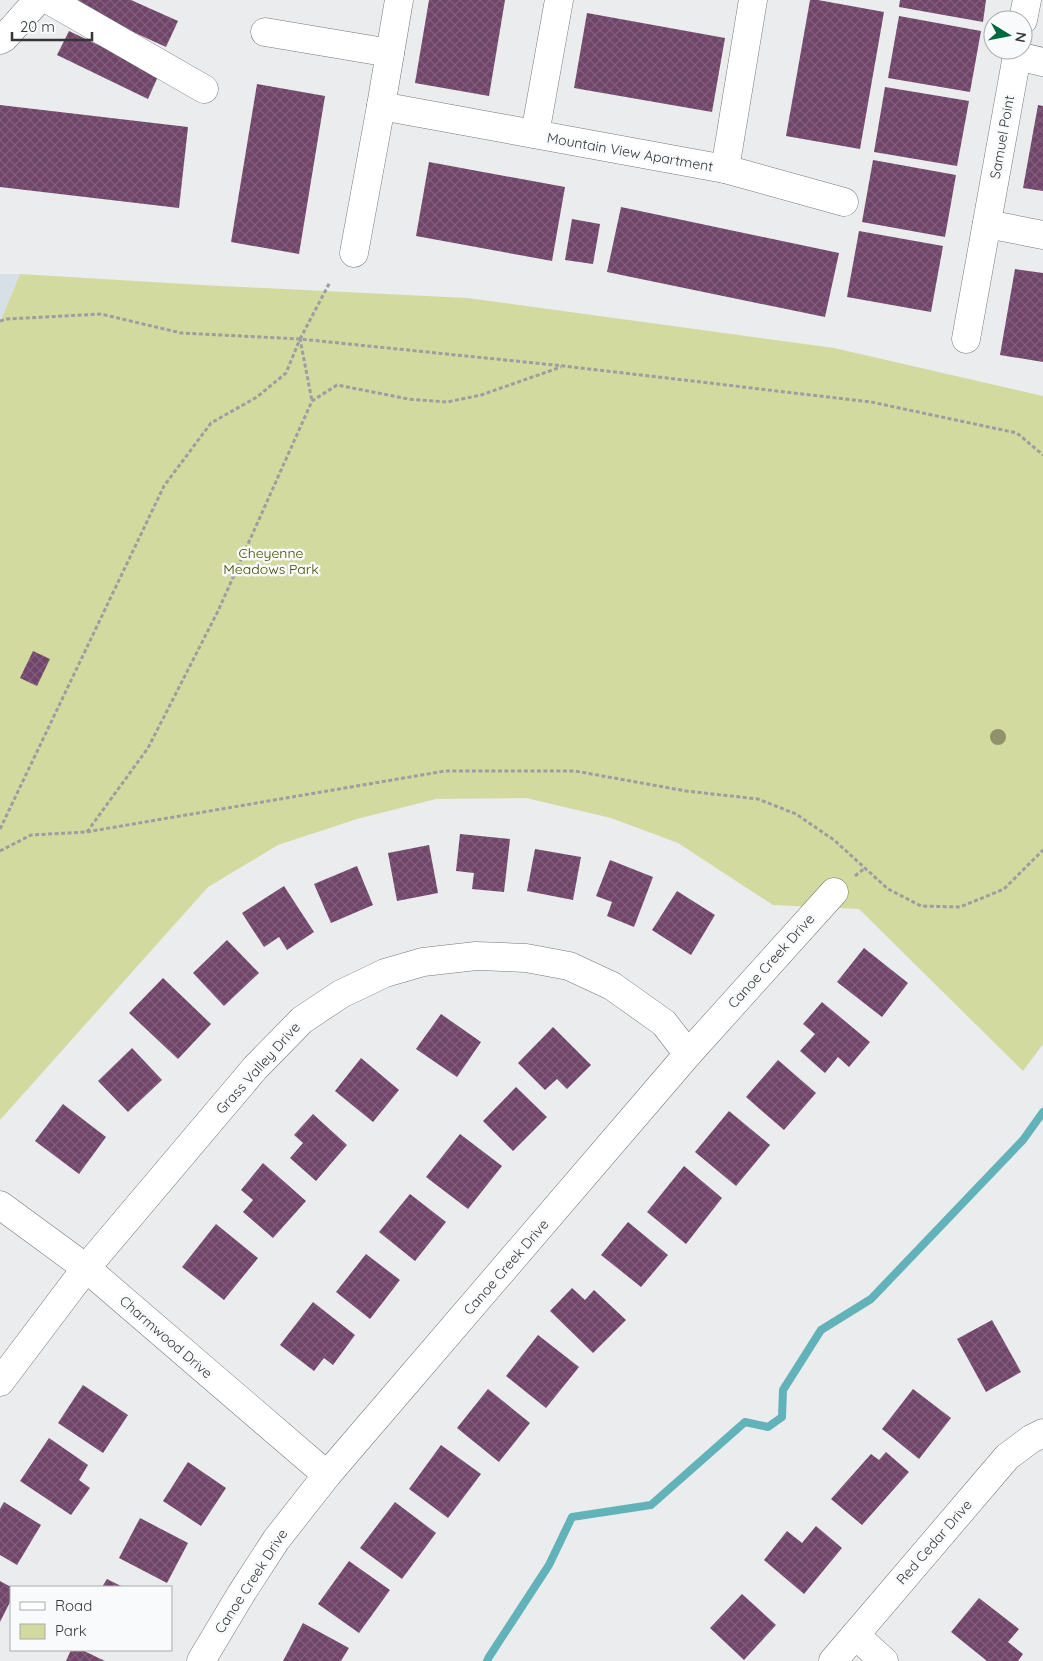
<svg xmlns="http://www.w3.org/2000/svg" width="1043" height="1661" viewBox="0 0 1043 1661" font-family="Quicksand,sans-serif">
	<style>
		.built { fill: #d7e0e6 }
		.green { fill: #d3daa0 }
		.lines { fill: none; stroke-linecap: round; stroke-linejoin: round }
		.stream { stroke: #62b3b9; stroke-width: 8 }
		.building { fill: url(#building-cross-hatch) }
		.minor-casing { stroke: #767879; stroke-width: 29 }
		.path { stroke: #9d9e9f; stroke-width: 3; stroke-dasharray: 4 2.5; stroke-linecap: butt }
		.minor { stroke: #fff; stroke-width: 28 }
		.tree { fill: #90926b }
		.labels { text-anchor: middle; dominant-baseline: central; stroke-width: 5; stroke-linejoin: round; paint-order: stroke }
		.street-label { font-size: 14px; fill: #353536; stroke: #f8fafb }
		.park-label { font-size: 14px; fill: #454900; stroke: #f8fafb }
	</style>
	<defs>
		<pattern id="building-cross-hatch" width="8" height="8" patternUnits="userSpaceOnUse" patternTransform="scale(1.25)"><rect width="8" height="8" fill="#71456a"/><path d="M0 0l8 8M0 8l8-8" fill="none" stroke="#815e7c"/></pattern>
	</defs>
	<rect width="100%" height="100%" fill="#ebecee"/>
	<!-- built -->
	<path class="built" d="M 0,274 L 20,274 L 0,322 Z"/>
	<!-- green -->
	<path class="green" d="M 20,274 L 202,285 L 467,298 L 834,348 L 1043,396 L 1043,1044 L 1023,1071 L 859,909 L 773,905 L 678,843 L 611,818 L 526,798 L 436,799 L 357,819 L 278,845 L 208,887 L 0,1120 L 0,322 Z"/>
	<g class="lines">
		<!-- stream -->
		<path class="stream" d="M 487,1661 L 489,1657 L 549,1565 L 572,1517 L 651,1505 L 745,1422 L 768,1427 L 782,1417 L 783,1390 L 821,1330 L 871,1299 L 1023,1140 L 1043,1112"/>
	</g>
	<!-- building -->
	<g class="building">
		<path d="M 79,0 L 131,0 L 178,21 L 166,47 L 76,6 Z"/>
		<path d="M 429,0 L 505,0 L 489,96 L 415,83 Z"/>
		<path d="M 810,0 L 818,0 L 884,12 L 860,149 L 786,136 Z"/>
		<path d="M 900,0 L 986,0 L 983,22 L 899,7 Z"/>
		<path d="M 587,13 L 725,38 L 712,112 L 574,88 Z"/>
		<path d="M 899,16 L 981,31 L 970,92 L 888,78 Z"/>
		<path d="M 69,31 L 159,74 L 148,99 L 57,55 Z"/>
		<path d="M 257,84 L 325,96 L 299,254 L 231,242 Z"/>
		<path d="M 885,87 L 969,101 L 957,166 L 874,152 Z"/>
		<path d="M 0,105 L 188,127 L 179,208 L 0,187 Z"/>
		<path d="M 1038,105 L 1043,106 L 1043,191 L 1023,188 Z"/>
		<path d="M 873,160 L 956,175 L 945,237 L 862,222 Z"/>
		<path d="M 429,162 L 565,187 L 552,261 L 416,236 Z"/>
		<path d="M 621,207 L 839,253 L 825,317 L 607,272 Z"/>
		<path d="M 572,219 L 600,224 L 593,264 L 565,260 Z"/>
		<path d="M 859,231 L 943,246 L 931,312 L 847,297 Z"/>
		<path d="M 1015,269 L 1043,273 L 1043,362 L 1000,355 Z"/>
		<path d="M 33,651 L 50,659 L 37,686 L 20,678 Z"/>
		<path d="M 460,834 L 510,839 L 504,892 L 472,889 L 474,873 L 456,871 Z"/>
		<path d="M 429,845 L 438,893 L 397,901 L 388,853 Z"/>
		<path d="M 535,849 L 581,857 L 573,900 L 527,891 Z"/>
		<path d="M 610,860 L 653,877 L 634,927 L 607,916 L 612,902 L 596,896 Z"/>
		<path d="M 357,866 L 373,905 L 331,923 L 314,884 Z"/>
		<path d="M 284,886 L 314,932 L 287,950 L 279,937 L 264,947 L 242,913 Z"/>
		<path d="M 677,891 L 715,915 L 691,955 L 652,930 Z"/>
		<path d="M 227,940 L 259,973 L 224,1006 L 193,973 Z"/>
		<path d="M 864,948 L 908,983 L 882,1017 L 837,982 Z"/>
		<path d="M 163,978 L 211,1024 L 178,1059 L 129,1013 Z"/>
		<path d="M 822,1002 L 870,1042 L 849,1067 L 838,1057 L 825,1073 L 800,1051 L 815,1034 L 803,1024 Z"/>
		<path d="M 441,1014 L 481,1042 L 457,1077 L 416,1049 Z"/>
		<path d="M 553,1027 L 591,1065 L 567,1089 L 557,1079 L 545,1090 L 518,1063 Z"/>
		<path d="M 132,1048 L 162,1080 L 128,1112 L 98,1081 Z"/>
		<path d="M 361,1058 L 399,1090 L 373,1122 L 335,1091 Z"/>
		<path d="M 778,1060 L 816,1093 L 784,1130 L 746,1097 Z"/>
		<path d="M 516,1087 L 547,1117 L 513,1151 L 483,1121 Z"/>
		<path d="M 63,1104 L 106,1137 L 79,1174 L 35,1141 Z"/>
		<path d="M 729,1111 L 770,1145 L 736,1186 L 695,1152 Z"/>
		<path d="M 313,1114 L 347,1145 L 316,1181 L 290,1158 L 303,1143 L 294,1135 Z"/>
		<path d="M 460,1134 L 502,1166 L 468,1209 L 426,1177 Z"/>
		<path d="M 263,1163 L 306,1201 L 273,1238 L 243,1212 L 253,1200 L 241,1190 Z"/>
		<path d="M 684,1166 L 722,1198 L 686,1244 L 647,1212 Z"/>
		<path d="M 410,1194 L 446,1222 L 415,1261 L 379,1232 Z"/>
		<path d="M 628,1222 L 668,1255 L 641,1287 L 601,1255 Z"/>
		<path d="M 216,1224 L 258,1258 L 224,1300 L 182,1267 Z"/>
		<path d="M 366,1254 L 400,1280 L 370,1319 L 336,1292 Z"/>
		<path d="M 572,1288 L 585,1300 L 594,1290 L 626,1320 L 593,1353 L 550,1311 Z"/>
		<path d="M 313,1302 L 355,1335 L 333,1365 L 324,1358 L 314,1371 L 280,1345 Z"/>
		<path d="M 992,1320 L 1021,1372 L 986,1392 L 957,1339 Z"/>
		<path d="M 538,1335 L 579,1367 L 546,1408 L 506,1376 Z"/>
		<path d="M 83,1385 L 128,1415 L 103,1453 L 58,1423 Z"/>
		<path d="M 488,1389 L 530,1423 L 499,1462 L 457,1428 Z"/>
		<path d="M 913,1389 L 951,1418 L 919,1459 L 882,1429 Z"/>
		<path d="M 49,1438 L 88,1465 L 79,1480 L 90,1488 L 71,1515 L 20,1481 Z"/>
		<path d="M 441,1445 L 481,1474 L 448,1518 L 409,1489 Z"/>
		<path d="M 886,1452 L 909,1472 L 862,1525 L 831,1499 L 871,1454 L 879,1460 Z"/>
		<path d="M 188,1462 L 226,1488 L 201,1526 L 163,1501 Z"/>
		<path d="M 4,1502 L 41,1525 L 17,1565 L 0,1555 L 0,1509 Z"/>
		<path d="M 395,1502 L 436,1533 L 402,1579 L 360,1548 Z"/>
		<path d="M 140,1518 L 188,1543 L 167,1583 L 119,1558 Z"/>
		<path d="M 816,1526 L 842,1548 L 804,1594 L 764,1560 L 787,1531 L 802,1543 Z"/>
		<path d="M 349,1561 L 390,1590 L 359,1633 L 318,1604 Z"/>
		<path d="M 107,1579 L 123,1587 L 102,1587 Z"/>
		<path d="M 0,1581 L 11,1587 L 11,1600 L 0,1622 Z"/>
		<path d="M 742,1594 L 776,1625 L 744,1660 L 710,1628 Z"/>
		<path d="M 979,1598 L 1019,1629 L 1008,1642 L 1023,1654 L 1018,1661 L 987,1661 L 951,1632 Z"/>
		<path d="M 303,1623 L 349,1648 L 341,1661 L 283,1661 Z"/>
		<path d="M 71,1650 L 82,1650 L 105,1661 L 66,1661 Z"/>
	</g>
	<g class="lines">
		<!-- minor casing -->
		<g class="minor-casing">
			<g id="minor">
				<path d="M 49,0 L 204,89"/>
				<path d="M 399,0 L 381,106 L 725,169 L 753,0"/>
				<path d="M 1023,20 L 1027,0"/>
				<path d="M 265,32 L 390,53"/>
				<path d="M 0,40 L 4,38 L 38,0"/>
				<path d="M 1017,56 L 1043,62"/>
				<path d="M 535,134 L 559,0"/>
				<path d="M 725,169 L 844,202"/>
				<path d="M 987,224 L 1043,235"/>
				<path d="M 354,253 L 381,106"/>
				<path d="M 966,339 L 1018,50"/>
				<path d="M 0,1205 L 86,1268 L 327,1475"/>
				<path d="M 0,1382 L 86,1268 L 255,1068 L 302,1020 L 341,994 L 385,973 L 423,962 L 476,956 L 526,958 L 569,966 L 612,986 L 664,1023 L 688,1054"/>
				<path d="M 855,1635 L 884,1661"/>
				<path d="M 201,1661 L 241,1594 L 276,1540 L 327,1475 L 688,1054 L 834,892"/>
				<path d="M 833,1661 L 1007,1457 L 1031,1439 L 1043,1433"/>
			</g>
		</g>
		<!-- path -->
		<g class="path">
			<path d="M 0,321 L 7,319 L 101,314 L 181,333 L 300,339 L 564,366 L 871,402 L 1017,433 L 1043,455"/>
			<path d="M 300,339 L 330,282"/>
			<path d="M 0,829 L 164,486 L 211,423 L 257,397 L 286,373 L 300,339 L 312,401"/>
			<path d="M 87,832 L 148,748 L 218,611 L 312,401 L 337,385 L 408,399 L 447,402 L 481,395 L 561,367"/>
			<path d="M 0,851 L 31,835 L 86,832 L 445,771 L 575,771 L 686,791 L 758,799 L 796,814 L 834,840 L 888,889 L 921,906 L 960,907 L 1004,889 L 1043,850"/>
			<path d="M 855,876 L 865,868"/>
		</g>
		<!-- minor -->
		<use href="#minor" class="minor"/>
	</g>
	<!-- trees -->
	<circle class="tree" cx="998" cy="737" r="8"/>
	<g class="labels">
		<!-- street labels -->
		<g class="street-label">
			<text transform="translate(1002 137) rotate(-80)">Samuel Point</text>
			<text transform="translate(630 152) rotate(10)">Mountain View Apartment</text>
			<text transform="translate(771 961) rotate(-48)">Canoe Creek Drive</text>
			<text transform="translate(258 1068) rotate(-48)">Grass Valley Drive</text>
			<text transform="translate(506 1267) rotate(-49)">Canoe Creek Drive</text>
			<text transform="translate(166 1337) rotate(41)">Charmwood Drive</text>
			<text transform="translate(934 1542) rotate(-49)">Red Cedar Drive</text>
			<text transform="translate(251 1581) rotate(-57)">Canoe Creek Drive</text>
		</g>
		<!-- park labels -->
		<g class="park-label">
			<text x="271" y="553">Cheyenne<tspan x="271" dy="16">Meadows Park</tspan></text>
		</g>
	</g>
	<!-- legend -->
	<rect x="10" y="1586" width="162" height="65" fill="#f8fafb" stroke="#aaabac"/>
	<rect x="20" y="1602" width="25" height="8" fill="#ffffff" stroke="#aaabac"/>
	<text x="55" y="1611" font-size="15" fill="#353536">Road</text>
	<rect x="20" y="1624" width="25" height="15" fill="#d3daa0" stroke="#aaabac"/>
	<text x="55" y="1636" font-size="15" fill="#353536">Park</text>
	<!-- north arrow -->
	<g transform="translate(1008 35) rotate(100)"><circle r="24" fill="#f8fafb" stroke="#aaabac"/>
	<path d="M0-4L9 19L0 12L-9 19Z" fill="#00683e"/>
	<text y="-8" font-size="14" font-weight="bold" text-anchor="middle" fill="#353536">N</text>
	</g>
	<!-- scale -->
	<path d="M12 32v8h80v-8" fill="none" stroke="#353536" stroke-width="2.5"/>
	<text x="20" y="32" font-size="15" fill="#353536" stroke="#f8fafb" stroke-width="4" paint-order="stroke">20 m</text>
</svg>
